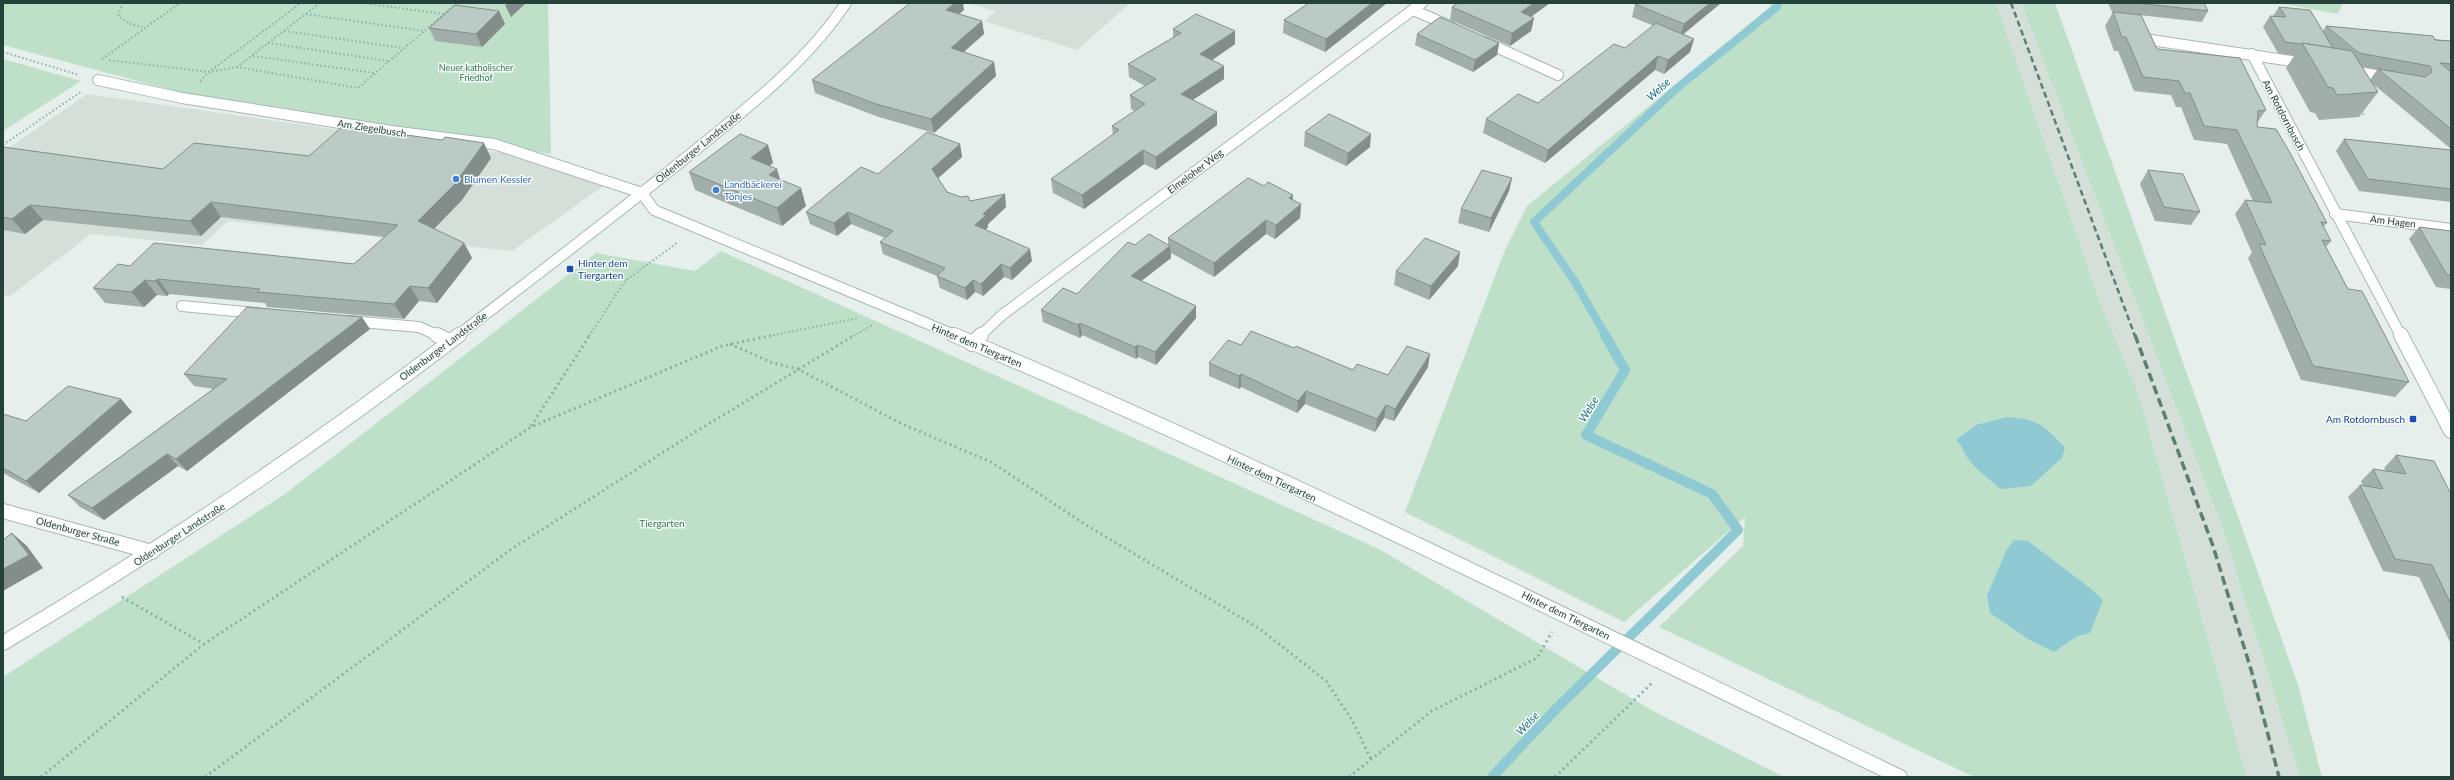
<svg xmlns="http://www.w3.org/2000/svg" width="2454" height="780" viewBox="0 0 2454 780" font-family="Lato,sans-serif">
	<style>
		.built { fill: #d4dfda }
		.green { fill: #bfe0c8; fill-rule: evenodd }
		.water { fill: #8ec9d4 }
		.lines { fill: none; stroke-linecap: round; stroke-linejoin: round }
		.stream-far1 { stroke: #8ec9d4; stroke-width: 8 }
		.stream { stroke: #8ec9d4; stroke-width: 10 }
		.service-far1-casing { stroke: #a8b8b2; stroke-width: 12 }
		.service-casing { stroke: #a8b8b2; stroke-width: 16 }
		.minor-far1-casing { stroke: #a8b8b2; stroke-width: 12 }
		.minor-casing { stroke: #a8b8b2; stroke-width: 16 }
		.secondary-far1-casing { stroke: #a4bbb3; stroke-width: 12 }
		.secondary-casing { stroke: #a4bbb3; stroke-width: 16 }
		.path-far1 { stroke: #86b3a5; stroke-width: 2; stroke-dasharray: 1.5 2.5; stroke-linecap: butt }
		.path { stroke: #86b3a5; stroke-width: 3; stroke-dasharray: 2 3.5; stroke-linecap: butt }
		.service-far1 { stroke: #fff; stroke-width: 10 }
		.service { stroke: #fff; stroke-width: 14 }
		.minor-far1 { stroke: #fff; stroke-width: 10 }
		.minor { stroke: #fff; stroke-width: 14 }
		.secondary-far1 { stroke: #fff; stroke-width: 10 }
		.secondary { stroke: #fff; stroke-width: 14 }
		.rail-far1 { stroke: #5f7d75; stroke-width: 2.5; stroke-dasharray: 6 3.5; stroke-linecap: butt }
		.rail { stroke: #5f7d75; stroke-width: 3.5; stroke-dasharray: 9 4.5; stroke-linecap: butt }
		.wall { fill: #a1aea9; fill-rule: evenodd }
		.shaded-wall { fill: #838d89 }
		.building { fill: #bbcac4; stroke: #838d89 }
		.shop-dot { fill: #3f7fe0; stroke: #f7fbf9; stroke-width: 1.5 }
		.transit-dot { fill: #1a4fb4; stroke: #f7fbf9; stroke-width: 1.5 }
		.labels { text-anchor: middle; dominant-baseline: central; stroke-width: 3; stroke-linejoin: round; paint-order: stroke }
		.far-park-label { font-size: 9px; fill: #2d7a4b; stroke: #f7fbf9 }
		.street-label { font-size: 10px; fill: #24423a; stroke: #f7fbf9 }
		.shop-label { font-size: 10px; fill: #366cbe; stroke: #f7fbf9; text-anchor: start }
		.transit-label { font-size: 10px; fill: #164399; stroke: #f7fbf9; text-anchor: start }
		.park-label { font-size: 10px; fill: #2d7a4b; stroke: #f7fbf9 }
		.water-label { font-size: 11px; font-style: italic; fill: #1c6f80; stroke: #f7fbf9 }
	</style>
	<rect width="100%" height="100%" fill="#e6efeb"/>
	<!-- built -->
	<g class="built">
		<path d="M 966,3 L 1130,3 L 1077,50 L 984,21 L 996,11 Z"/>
		<path d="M 1996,3 L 2021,3 L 2222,527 L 2300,777 L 2247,777 L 2139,396 L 2100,302 Z"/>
		<path d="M 87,94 L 503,153 L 603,186 L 512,251 L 228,221 L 202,245 L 91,234 L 10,296 L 3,295 L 3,152 Z"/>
	</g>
	<!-- green -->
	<g class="green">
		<path d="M 3,3 L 548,3 L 551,154 L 201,98 L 3,45 Z"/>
		<path d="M 1771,3 L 1996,3 L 2100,302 L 2139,396 L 2247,777 L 1974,777 L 1659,627 L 1743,546 L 1745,517 L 1624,622 L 1405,512 L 1505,250 L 1527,206 L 1770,7 ZM 1976,425 L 2062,458 L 2031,486 L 1983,475 L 1956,440 ZM 2028,541 L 2089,587 L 2090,633 L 2078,636 L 2054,652 L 1987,595 L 2006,551 Z"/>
		<path d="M 2021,3 L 2055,3 L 2298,685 L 2322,777 L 2300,777 L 2222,527 Z"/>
		<path d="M 2279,3 L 2343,3 L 2338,14 Z"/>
		<path d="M 3,59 L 81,81 L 3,131 Z"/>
		<path d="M 721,251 L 1379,549 L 1655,712 L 1784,777 L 3,777 L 3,677 L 285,494 L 596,253 L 695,271 Z"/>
	</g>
	<!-- water -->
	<g class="water">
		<path d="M 2007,417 C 2038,419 2044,425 2065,448 L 2062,458 L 2031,486 L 2001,489 C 1990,480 1979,472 1970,461 C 1964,454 1963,447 1956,440 L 1976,425 Z"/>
		<path d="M 2014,540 L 2028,541 L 2089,587 L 2103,600 L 2090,633 L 2078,636 L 2054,652 L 2028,639 L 1990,613 L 1987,595 L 2006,551 Z"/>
	</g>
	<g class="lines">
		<!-- stream-far1 -->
		<path class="stream-far1" d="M 1606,336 L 1575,282 L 1534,222 L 1677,88 L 1777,7 L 1778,3"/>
		<!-- stream -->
		<path class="stream" d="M 1492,777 L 1556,709 L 1738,530 L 1712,494 L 1586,435 L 1625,370 L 1605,335"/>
		<!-- service-far1 casing -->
		<g class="service-far1-casing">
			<g id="service-far1">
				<path d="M 1413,10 L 1450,26"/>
				<path d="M 1485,42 L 1558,75"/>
				<path d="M 182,306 L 257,313"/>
				<path d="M 349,321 L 419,327 L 439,336"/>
			</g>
		</g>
		<!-- service casing -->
		<g class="service-casing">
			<path id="service" d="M 437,335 L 449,341"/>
		</g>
		<!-- minor-far1 casing -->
		<g class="minor-far1-casing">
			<g id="minor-far1">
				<path d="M 2151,40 L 2305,63"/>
				<path d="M 2252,54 L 2401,336"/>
				<path d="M 2351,71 L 2390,77"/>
				<path d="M 98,80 L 182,98 L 391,131 L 494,144 L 642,193 L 654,210 L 957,336"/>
				<path d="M 2335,214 L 2451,229"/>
				<path d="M 980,336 L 1002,315 L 1422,3"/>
			</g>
		</g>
		<!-- minor casing -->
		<g class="minor-casing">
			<g id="minor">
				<path d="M 954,335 C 1275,470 1586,627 1900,777"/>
				<path d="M 2401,335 L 2451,431"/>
				<path d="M 972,344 L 981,335"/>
				<path d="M 3,511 L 152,552"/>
			</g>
		</g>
		<!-- secondary-far1 casing -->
		<g class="secondary-far1-casing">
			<path id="secondary-far1" d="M 457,336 C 533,278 609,220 683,160 C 741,113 805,65 846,3"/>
		</g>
		<!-- secondary casing -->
		<g class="secondary-casing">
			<path id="secondary" d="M 3,643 C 161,549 313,447 459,335"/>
		</g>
		<!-- path-far1 -->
		<g class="path-far1">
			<path d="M 123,3 L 118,16 L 128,23 L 144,28"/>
			<path d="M 320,3 L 237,67 L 358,88 L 457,3"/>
			<path d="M 363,3 L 444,14"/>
			<path d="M 306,14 L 424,31"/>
			<path d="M 284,31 L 403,48"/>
			<path d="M 268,43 L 389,61"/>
			<path d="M 3,52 L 79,75"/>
			<path d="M 253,56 L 374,73"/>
			<path d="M 102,59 L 180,3"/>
			<path d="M 109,60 L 209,72 L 301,3"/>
			<path d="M 200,81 L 209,72 L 237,67"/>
			<path d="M 2361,110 L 2365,117"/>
			<path d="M 3,145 L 82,91"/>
			<path d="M 589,336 L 625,281 L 678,242"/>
			<path d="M 769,336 L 859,318"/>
			<path d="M 853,336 L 874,324"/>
		</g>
		<!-- path -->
		<g class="path">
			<path d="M 730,344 L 773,363 L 798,369 L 902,424 L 991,462 L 1086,525 L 1260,629 L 1326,681 L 1352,720 L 1371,759"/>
			<path d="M 531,426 L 590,335"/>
			<path d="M 122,597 L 204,644 L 531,427 L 722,346 L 774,335"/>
			<path d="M 41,777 L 204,644"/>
			<path d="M 205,777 L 510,550 L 692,434 L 855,335"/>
			<path d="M 1349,777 L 1432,711 L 1537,658 L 1552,632"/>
			<path d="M 1555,777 L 1652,683"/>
		</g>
		<!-- service-far1 -->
		<use href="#service-far1" class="service-far1"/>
		<!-- service -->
		<use href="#service" class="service"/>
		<!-- minor-far1 -->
		<use href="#minor-far1" class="minor-far1"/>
		<!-- minor -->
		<use href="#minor" class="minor"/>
		<!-- secondary-far1 -->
		<use href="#secondary-far1" class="secondary-far1"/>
		<!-- secondary -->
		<use href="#secondary" class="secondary"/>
		<!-- rail-far1 -->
		<path class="rail-far1" d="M 2011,3 L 2135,336"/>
		<!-- rail -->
		<path class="rail" d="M 2135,335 L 2213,546 L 2252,673 L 2279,777"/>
	</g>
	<!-- wall -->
	<g class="wall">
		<path d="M 1387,3 L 1325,52 L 1283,33 L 1284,20 Z"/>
		<path d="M 1458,3 L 1550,3 L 1531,17 L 1534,18 L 1531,31 L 1510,46 L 1450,20 L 1452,7 Z"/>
		<path d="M 1636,3 L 1721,3 L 1683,34 L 1694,39 L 1690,52 L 1664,74 L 1655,70 L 1545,163 L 1483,133 L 1486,119 L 1538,103 L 1625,48 L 1654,26 L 1632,17 L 1635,4 Z"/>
		<path d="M 2108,3 L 2204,3 L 2208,11 L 2202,22 L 2112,12 Z"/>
		<path d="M 2279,7 L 2323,31 L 2326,26 L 2451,41 L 2451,149 L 2373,84 L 2378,92 L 2359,117 L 2319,120 L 2315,113 L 2310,112 L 2286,68 L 2294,56 L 2278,53 L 2263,27 L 2270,16 L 2273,16 ZM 2362,67 L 2377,70 L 2370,80 Z"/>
		<path d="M 964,10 L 959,14 L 982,21 L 984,34 L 964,52 L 994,62 L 996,76 L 934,133 L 879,117 L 815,93 L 812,80 Z"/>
		<path d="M 499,11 L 505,24 L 482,47 L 435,41 L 429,28 Z"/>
		<path d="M 2113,12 L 2157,49 L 2266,110 L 2257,123 L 2257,127 L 2327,223 L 2323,227 L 2331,241 L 2326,247 L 2348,289 L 2409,382 L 2395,397 L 2301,380 L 2248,258 L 2252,253 L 2235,214 L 2245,200 L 2253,201 L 2227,144 L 2194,140 L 2181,107 L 2176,107 L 2171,95 L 2134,91 L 2118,51 L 2114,51 L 2105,26 Z"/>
		<path d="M 1173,29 L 1235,44 L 1212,60 L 1224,66 L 1224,79 L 1193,100 L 1217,125 L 1156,170 L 1144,164 L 1084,209 L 1053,193 L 1051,179 L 1113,135 L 1112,126 L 1135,111 L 1131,109 L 1130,95 L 1145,86 L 1129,77 L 1128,64 L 1173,38 Z"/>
		<path d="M 1417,34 L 1499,43 L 1497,55 L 1473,72 L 1415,45 Z"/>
		<path d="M 1305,132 L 1370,147 L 1346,166 L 1304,146 Z"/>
		<path d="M 2344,139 L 2451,150 L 2451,202 L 2359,191 L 2336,151 Z"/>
		<path d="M 960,144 L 962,157 L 938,178 L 947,192 L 970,201 L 1006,207 L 988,224 L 988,227 L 985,230 L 1032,261 L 1012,280 L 1004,277 L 983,296 L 975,292 L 967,300 L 940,288 L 937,276 L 883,254 L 880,242 L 885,238 L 851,224 L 837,236 L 810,224 L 806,212 L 878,174 Z"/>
		<path d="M 768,145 L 773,163 L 769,166 L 780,180 L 806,206 L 782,226 L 695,190 L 689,172 Z"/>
		<path d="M 3,147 L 163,169 L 309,156 L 491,158 L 462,200 L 434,229 L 464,243 L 472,258 L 437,303 L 419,301 L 404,319 L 267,307 L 265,303 L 169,294 L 167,296 L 157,295 L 144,307 L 105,303 L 93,288 L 130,266 L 354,264 L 384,237 L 221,217 L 201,236 L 43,220 L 25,234 L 3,230 Z"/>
		<path d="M 2148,170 L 2200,212 L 2191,225 L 2155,221 L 2140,184 Z"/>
		<path d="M 1512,178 L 1509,191 L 1489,232 L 1458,223 L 1461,209 Z"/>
		<path d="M 1264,186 L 1293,195 L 1292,200 L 1301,204 L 1300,218 L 1275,239 L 1266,234 L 1214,277 L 1171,253 L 1171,258 L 1141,281 L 1196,318 L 1156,365 L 1138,357 L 1136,359 L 1082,335 L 1080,338 L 1043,322 L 1041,310 L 1077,294 L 1135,245 L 1168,245 L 1168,238 Z"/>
		<path d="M 2419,227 L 2451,231 L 2451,289 L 2436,287 L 2409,239 Z"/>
		<path d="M 1458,266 L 1429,300 L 1394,285 L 1396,271 Z"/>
		<path d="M 370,329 L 187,471 L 178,466 L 104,520 L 80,507 L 68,495 L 214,389 L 194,386 L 184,374 Z"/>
		<path d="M 1241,345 L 1353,370 L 1388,375 L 1428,367 L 1394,421 L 1384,418 L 1375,432 L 1305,404 L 1297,413 L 1241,387 L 1239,389 L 1209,376 L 1209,363 Z"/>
		<path d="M 121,399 L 132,412 L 39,493 L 3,473 L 3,414 L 26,421 Z"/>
		<path d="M 2396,455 L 2451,494 L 2451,644 L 2419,577 L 2383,571 L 2348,497 L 2360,485 L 2363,486 L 2361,481 L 2373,469 L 2386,471 L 2384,468 Z"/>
	</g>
	<!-- shaded-wall -->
	<g class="shaded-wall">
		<path d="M 508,3 L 526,3 L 511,17 L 505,5 Z"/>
		<path d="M 955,3 L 963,3 L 964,10 L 948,23 L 946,10 Z"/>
		<path d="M 1372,3 L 1387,3 L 1325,52 L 1326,39 Z"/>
		<path d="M 1534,3 L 1550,3 L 1519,25 L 1521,12 Z"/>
		<path d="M 1710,3 L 1721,3 L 1680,37 L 1684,24 Z"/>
		<path d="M 499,11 L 505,24 L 482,47 L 476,34 Z"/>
		<path d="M 1534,18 L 1531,31 L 1510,46 L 1512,33 Z"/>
		<path d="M 982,21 L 984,34 L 953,61 L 951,48 Z"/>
		<path d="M 1235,31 L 1235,44 L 1201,68 L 1200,54 Z"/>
		<path d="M 1694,39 L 1690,52 L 1664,74 L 1668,60 Z"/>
		<path d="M 1499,43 L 1497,55 L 1473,72 L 1475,60 Z"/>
		<path d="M 1658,56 L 1655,70 L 1545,163 L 1548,150 Z"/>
		<path d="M 994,62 L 996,76 L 934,133 L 931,119 Z"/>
		<path d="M 1224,66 L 1224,79 L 1182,107 L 1181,94 Z"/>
		<path d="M 1217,112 L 1217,125 L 1156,170 L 1156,157 Z"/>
		<path d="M 1371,134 L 1370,147 L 1346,166 L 1348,153 Z"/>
		<path d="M 484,143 L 491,158 L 462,200 L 427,236 L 418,221 Z"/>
		<path d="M 960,144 L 962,157 L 935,181 L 932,169 Z"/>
		<path d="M 768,145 L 773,163 L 756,176 L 751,158 Z"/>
		<path d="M 1143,150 L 1144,164 L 1084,209 L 1082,195 Z"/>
		<path d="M 777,169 L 782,186 L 769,175 Z"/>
		<path d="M 1512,178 L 1509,191 L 1489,232 L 1491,218 Z"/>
		<path d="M 801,188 L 806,206 L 782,226 L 777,208 Z"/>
		<path d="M 1005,194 L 1006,207 L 988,224 L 988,227 L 977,238 L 975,225 L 983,214 Z"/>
		<path d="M 1293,195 L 1292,208 L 1289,198 Z"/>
		<path d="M 211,202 L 221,217 L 201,236 L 190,221 Z"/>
		<path d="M 1301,204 L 1300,218 L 1275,239 L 1276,225 Z"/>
		<path d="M 30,205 L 43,220 L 25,234 L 12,219 Z"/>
		<path d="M 848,212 L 851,224 L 837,236 L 834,223 Z"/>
		<path d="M 1266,220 L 1266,234 L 1214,277 L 1214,263 Z"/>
		<path d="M 464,243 L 472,258 L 437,303 L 428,288 Z"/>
		<path d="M 1170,246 L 1171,258 L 1131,289 L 1131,276 Z"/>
		<path d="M 1030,249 L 1032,261 L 1012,280 L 1010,268 Z"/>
		<path d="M 1460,252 L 1458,266 L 1429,300 L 1431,286 Z"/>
		<path d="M 1001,264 L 1004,277 L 983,296 L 981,284 Z"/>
		<path d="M 158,279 L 169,294 L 167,296 L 155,281 Z"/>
		<path d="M 145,280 L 157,295 L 144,307 L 131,292 Z"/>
		<path d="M 973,280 L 975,292 L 967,300 L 965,288 Z"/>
		<path d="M 410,286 L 419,301 L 404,319 L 394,304 Z"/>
		<path d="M 1196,306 L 1196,318 L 1156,365 L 1155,352 Z"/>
		<path d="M 362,317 L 370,329 L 187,471 L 176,459 Z"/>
		<path d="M 1080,323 L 1082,335 L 1080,338 L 1078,325 Z"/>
		<path d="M 1138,345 L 1138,357 L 1136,359 L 1135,347 Z"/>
		<path d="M 1430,354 L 1428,367 L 1394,421 L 1395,409 Z"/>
		<path d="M 1241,374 L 1241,387 L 1239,389 L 1239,376 Z"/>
		<path d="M 1306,391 L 1305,404 L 1297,413 L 1298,401 Z"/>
		<path d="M 121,399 L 132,412 L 39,493 L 26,481 Z"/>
		<path d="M 1386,405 L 1384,418 L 1375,432 L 1377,419 Z"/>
		<path d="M 167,454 L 178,466 L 104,520 L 92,508 Z"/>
		<path d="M 12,533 L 27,546 L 43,568 L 3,591 L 3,569 Z"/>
	</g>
	<!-- building -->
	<g class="building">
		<path d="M 910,3 L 955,3 L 946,10 L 982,21 L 951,48 L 994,62 L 931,119 L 876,104 L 812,80 Z"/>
		<path d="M 1309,3 L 1372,3 L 1326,39 L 1284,20 Z"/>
		<path d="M 1458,3 L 1534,3 L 1521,12 L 1534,18 L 1512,33 L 1452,7 Z"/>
		<path d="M 1636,3 L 1710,3 L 1684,24 L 1635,4 Z"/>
		<path d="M 2137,3 L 2204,3 L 2208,11 Z"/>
		<path d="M 455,5 L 499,11 L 476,34 L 429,28 Z"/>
		<path d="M 2279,7 L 2310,10 L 2333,48 L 2302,43 L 2301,44 L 2285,42 L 2270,16 L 2286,17 Z"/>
		<path d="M 2113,12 L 2141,15 L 2157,49 L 2240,58 L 2266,110 L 2258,111 L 2257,127 L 2276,129 L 2289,151 L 2327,223 L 2321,222 L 2331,241 L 2322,240 L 2348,289 L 2362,291 L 2409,382 L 2313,366 L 2259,244 L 2266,245 L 2245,200 L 2272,203 L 2237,130 L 2204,126 L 2190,93 L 2185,93 L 2179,81 L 2143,77 L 2126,37 L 2122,37 Z"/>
		<path d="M 1196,14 L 1235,31 L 1200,54 L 1224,66 L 1181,94 L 1217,112 L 1156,157 L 1143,150 L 1082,195 L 1051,179 L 1119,130 L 1112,126 L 1145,104 L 1130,95 L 1156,79 L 1128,64 L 1181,33 L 1173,29 Z"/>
		<path d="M 1440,17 L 1499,43 L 1475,60 L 1417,34 Z"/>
		<path d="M 1656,23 L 1694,39 L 1668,60 L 1658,56 L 1548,150 L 1486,119 L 1518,94 L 1538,103 L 1614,44 L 1625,48 Z"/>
		<path d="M 2326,26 L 2433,36 L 2435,40 L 2451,41 L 2451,64 L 2440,63 L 2451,72 L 2451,129 L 2378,69 L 2425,77 L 2432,72 L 2430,66 L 2359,53 Z"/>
		<path d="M 2302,43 L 2352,51 L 2378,92 L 2337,95 L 2333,88 L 2328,87 Z"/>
		<path d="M 1329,114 L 1371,134 L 1348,153 L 1305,132 Z"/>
		<path d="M 343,126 L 442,140 L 445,137 L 484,143 L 454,185 L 418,221 L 464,243 L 428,288 L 410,286 L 394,304 L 257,292 L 260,289 L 158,279 L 155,281 L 145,280 L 131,292 L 93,288 L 118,264 L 130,266 L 154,243 L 354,264 L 398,225 L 211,202 L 190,221 L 30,205 L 12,219 L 3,217 L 3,147 L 163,169 L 194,143 L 309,156 Z"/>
		<path d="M 927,132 L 960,144 L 932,169 L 947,192 L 961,197 L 968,196 L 970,201 L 1005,194 L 983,214 L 986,215 L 975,225 L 1030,249 L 1010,268 L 1001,264 L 981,284 L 973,280 L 965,288 L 937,276 L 945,268 L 880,242 L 893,231 L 848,212 L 834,223 L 806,212 L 861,167 L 878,174 Z"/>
		<path d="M 740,134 L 768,145 L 751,158 L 777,169 L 769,175 L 801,188 L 777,208 L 689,172 Z"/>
		<path d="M 2344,139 L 2451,150 L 2451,189 L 2368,179 Z"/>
		<path d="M 1482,170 L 1512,178 L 1491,218 L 1461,209 Z"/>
		<path d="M 2148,170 L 2183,174 L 2200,212 L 2164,207 Z"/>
		<path d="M 1248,178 L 1264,186 L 1268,182 L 1293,195 L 1289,198 L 1301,204 L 1276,225 L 1266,220 L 1214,263 L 1168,238 Z"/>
		<path d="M 2419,227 L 2451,231 L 2451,275 L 2447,275 Z"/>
		<path d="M 1149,234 L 1170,246 L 1131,276 L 1196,306 L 1155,352 L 1138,345 L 1135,347 L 1080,323 L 1078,325 L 1041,310 L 1063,288 L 1077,294 L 1128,242 L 1135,245 Z"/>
		<path d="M 1425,238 L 1460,252 L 1431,286 L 1396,271 Z"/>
		<path d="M 247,307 L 362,317 L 176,459 L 167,454 L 92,508 L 68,495 L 227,379 L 184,374 Z"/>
		<path d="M 1251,331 L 1294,348 L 1296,346 L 1353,370 L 1357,364 L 1388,375 L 1407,346 L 1430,354 L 1395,409 L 1386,405 L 1377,419 L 1306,391 L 1298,401 L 1241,374 L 1239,376 L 1209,363 L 1228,340 L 1241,345 Z"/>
		<path d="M 68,386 L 121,399 L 26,481 L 3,468 L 3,414 L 26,421 Z"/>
		<path d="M 2396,455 L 2434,461 L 2451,494 L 2451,604 L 2432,565 L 2395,559 L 2360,485 L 2383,489 L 2373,469 L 2406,474 Z"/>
		<path d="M 12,533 L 29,555 L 3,569 L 3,540 Z"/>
	</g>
	<!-- markers -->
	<g class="shop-dot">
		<circle cx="456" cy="179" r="4"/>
		<circle cx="716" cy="190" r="4"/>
	</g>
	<g class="transit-dot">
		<rect x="566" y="265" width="8" height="8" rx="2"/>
		<rect x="2409" y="415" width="8" height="8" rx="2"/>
	</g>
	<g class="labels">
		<!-- far-park labels -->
		<g class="far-park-label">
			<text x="476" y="67">Neuer katholischer<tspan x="476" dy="10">Friedhof</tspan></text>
		</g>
		<!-- street labels -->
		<g class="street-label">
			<text transform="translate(2284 115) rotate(62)">Am Rotdornbusch</text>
			<text transform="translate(372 128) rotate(9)">Am Ziegelbusch</text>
			<text transform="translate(698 147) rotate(-39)">Oldenburger Landstraße</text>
			<text transform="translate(1195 171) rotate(-37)">Elmeloher Weg</text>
			<text transform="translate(2393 221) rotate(7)">Am Hagen</text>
			<text transform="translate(977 345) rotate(23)">Hinter dem Tiergarten</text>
			<text transform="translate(443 346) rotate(-37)">Oldenburger Landstraße</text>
			<text transform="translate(1272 478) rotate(25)">Hinter dem Tiergarten</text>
			<text transform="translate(78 531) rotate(15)">Oldenburger Straße</text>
			<text transform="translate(179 534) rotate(-33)">Oldenburger Landstraße</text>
			<text transform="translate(1566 615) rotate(26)">Hinter dem Tiergarten</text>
		</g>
		<!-- shop labels -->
		<g class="shop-label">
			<text x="464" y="179">Blumen Kessler</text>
			<text x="724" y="184">Landbäckerei<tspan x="724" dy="12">Tönjes</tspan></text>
		</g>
		<!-- transit labels -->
		<g class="transit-label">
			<text x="578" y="263">Hinter dem<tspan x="578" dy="12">Tiergarten</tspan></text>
			<text x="2405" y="419" text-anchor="end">Am Rotdornbusch</text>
		</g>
		<!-- park labels -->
		<g class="park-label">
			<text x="662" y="523">Tiergarten</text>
		</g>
		<!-- water labels -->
		<g class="water-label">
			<text transform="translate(1658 89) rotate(-43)">Welse</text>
			<text transform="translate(1588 409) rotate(-59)">Welse</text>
			<text transform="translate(1527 723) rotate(-46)">Welse</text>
		</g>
	</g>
	<!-- border -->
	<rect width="2454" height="780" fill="none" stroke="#24423a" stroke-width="8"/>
</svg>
